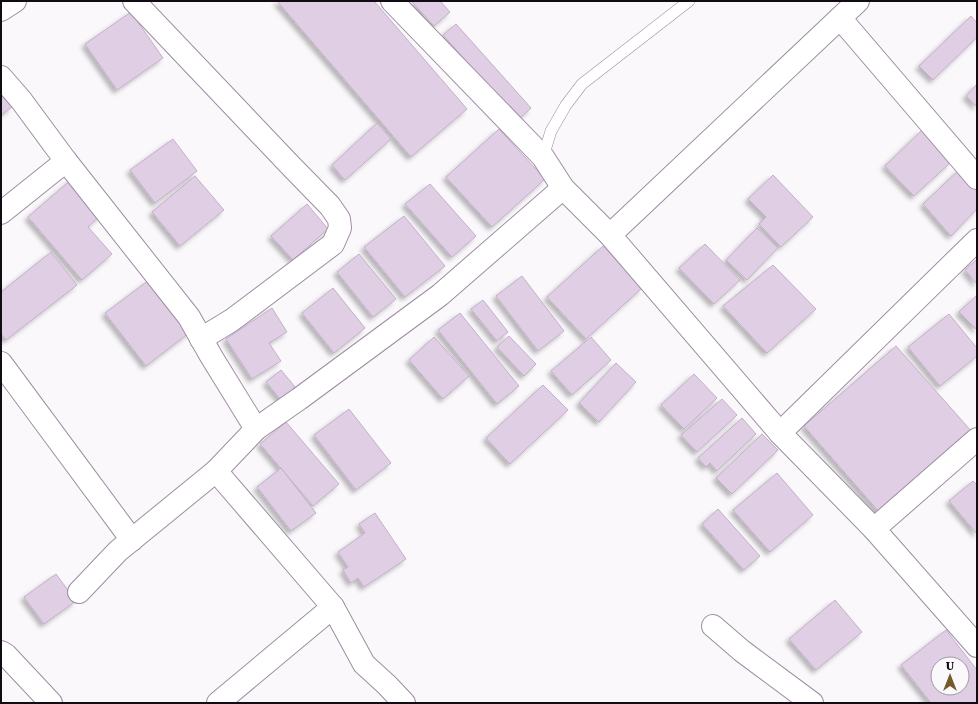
<svg xmlns="http://www.w3.org/2000/svg" width="978" height="704" viewBox="0 0 978 704" font-family="'Roboto Serif',serif">
	<style>
		.building { fill: #e0cee5; stroke: #c1b0c6; fill-rule: evenodd; filter: url(#shadow) }
		.lines { fill: none; stroke-linecap: round; stroke-linejoin: round }
		.lane-casing { stroke: #9e8da2; stroke-width: 12 }
		.street-casing { stroke: #9e8da2; stroke-width: 24 }
		.lane { stroke: #fff; stroke-width: 11 }
		.street { stroke: #fff; stroke-width: 22 }
	</style>
	<defs>
		<filter id="shadow"><feDropShadow dx="-3.5" dy="3.5" stdDeviation="2" flood-color="#0004"/></filter>
	</defs>
	<rect width="100%" height="100%" fill="#fbf8fc"/>
	<!-- building -->
	<g class="building">
		<path d="M 277,1 L 374,1 L 467,109 L 411,157 Z"/>
		<path d="M 411,1 L 440,1 L 450,12 L 434,26 Z"/>
		<path d="M 131,12 L 163,58 L 117,90 L 85,44 Z"/>
		<path d="M 971,16 L 977,23 L 977,37 L 933,80 L 919,66 Z"/>
		<path d="M 456,24 L 531,108 L 518,120 L 443,35 Z"/>
		<path d="M 977,84 L 977,107 L 966,96 Z"/>
		<path d="M 1,92 L 12,107 L 1,115 Z"/>
		<path d="M 377,123 L 391,139 L 345,180 L 332,165 Z"/>
		<path d="M 499,129 L 545,179 L 492,227 L 446,177 Z"/>
		<path d="M 922,130 L 950,163 L 914,196 L 885,166 Z"/>
		<path d="M 173,139 L 197,171 L 155,203 L 130,170 Z"/>
		<path d="M 960,169 L 977,189 L 977,209 L 951,236 L 923,204 Z"/>
		<path d="M 773,175 L 813,217 L 781,247 L 759,224 L 766,217 L 748,199 Z"/>
		<path d="M 195,176 L 224,210 L 180,246 L 152,212 Z"/>
		<path d="M 73,178 L 103,213 L 88,227 L 112,254 L 82,280 L 28,217 Z"/>
		<path d="M 430,184 L 476,236 L 452,257 L 405,204 Z"/>
		<path d="M 307,204 L 328,229 L 293,260 L 271,236 Z"/>
		<path d="M 404,216 L 445,266 L 405,297 L 364,247 Z"/>
		<path d="M 757,228 L 778,248 L 747,280 L 726,260 Z"/>
		<path d="M 705,244 L 740,280 L 714,304 L 679,268 Z"/>
		<path d="M 603,246 L 642,288 L 586,339 L 547,297 Z"/>
		<path d="M 51,252 L 77,285 L 6,340 L 1,334 L 1,292 Z"/>
		<path d="M 359,254 L 396,299 L 373,317 L 337,272 Z"/>
		<path d="M 977,259 L 977,284 L 965,270 Z"/>
		<path d="M 773,265 L 816,309 L 767,353 L 723,306 Z"/>
		<path d="M 522,276 L 564,331 L 538,351 L 496,296 Z"/>
		<path d="M 149,280 L 190,332 L 146,366 L 105,313 Z"/>
		<path d="M 333,288 L 365,328 L 334,353 L 302,313 Z"/>
		<path d="M 977,295 L 977,330 L 959,312 Z"/>
		<path d="M 483,300 L 508,332 L 497,341 L 471,309 Z"/>
		<path d="M 272,308 L 287,332 L 269,343 L 281,361 L 252,379 L 226,339 Z"/>
		<path d="M 460,313 L 519,386 L 497,404 L 438,330 Z"/>
		<path d="M 949,314 L 977,348 L 977,356 L 940,386 L 908,347 Z"/>
		<path d="M 509,336 L 536,364 L 524,376 L 497,347 Z"/>
		<path d="M 434,337 L 469,376 L 443,399 L 409,360 Z"/>
		<path d="M 591,337 L 611,360 L 572,395 L 551,371 Z"/>
		<path d="M 896,346 L 973,433 L 880,513 L 804,426 Z"/>
		<path d="M 616,363 L 636,382 L 599,422 L 579,403 Z"/>
		<path d="M 281,370 L 300,393 L 285,405 L 266,382 Z"/>
		<path d="M 694,374 L 717,398 L 684,429 L 661,405 Z"/>
		<path d="M 543,385 L 568,410 L 510,464 L 486,438 Z"/>
		<path d="M 722,399 L 737,415 L 697,452 L 681,435 Z"/>
		<path d="M 349,409 L 391,463 L 356,490 L 314,435 Z"/>
		<path d="M 742,418 L 756,434 L 717,471 L 710,463 L 706,467 L 698,458 Z"/>
		<path d="M 286,422 L 339,484 L 313,506 L 260,444 Z"/>
		<path d="M 762,434 L 778,450 L 732,494 L 716,478 Z"/>
		<path d="M 281,468 L 316,513 L 291,531 L 257,487 Z"/>
		<path d="M 777,473 L 813,515 L 770,552 L 733,510 Z"/>
		<path d="M 973,481 L 977,485 L 977,534 L 949,501 Z"/>
		<path d="M 718,509 L 760,556 L 744,570 L 702,524 Z"/>
		<path d="M 375,513 L 406,559 L 364,587 L 358,578 L 351,583 L 343,570 L 348,567 L 338,552 L 365,533 L 359,524 Z"/>
		<path d="M 56,574 L 76,601 L 44,624 L 24,597 Z"/>
		<path d="M 835,600 L 862,632 L 816,670 L 789,639 Z"/>
		<path d="M 946,630 L 977,670 L 977,703 L 931,703 L 901,665 ZM 938,664 L 962,664 L 962,688 L 938,688 Z"/>
	</g>
	<g class="lines">
		<!-- lane casing -->
		<g class="lane-casing">
			<path id="lane" d="M 543,157 L 551,131 L 566,105 L 582,84 L 689,1"/>
		</g>
		<!-- street casing -->
		<g class="street-casing">
			<g id="street">
				<path d="M 134,1 L 290,165 L 330,206 L 339,219 L 340,228 L 333,244 L 232,320 L 201,339"/>
				<path d="M 392,1 L 543,157 L 563,188 L 610,235 L 780,433 L 874,529 L 977,646"/>
				<path d="M 1,10 L 15,1"/>
				<path d="M 840,18 L 977,178"/>
				<path d="M 1,77 L 21,100 L 66,161 L 189,317 L 211,356 L 256,429"/>
				<path d="M 1,213 L 66,161"/>
				<path d="M 610,235 L 858,1"/>
				<path d="M 1,363 L 132,540"/>
				<path d="M 780,433 L 977,240"/>
				<path d="M 216,471 L 333,607 L 364,664 L 387,685 L 404,703"/>
				<path d="M 874,529 L 977,439"/>
				<path d="M 79,592 L 118,551 L 216,471 L 256,429 L 299,399 L 440,295 L 563,188"/>
				<path d="M 713,626 L 742,651 L 812,703"/>
				<path d="M 1,652 L 6,655 L 51,703"/>
				<path d="M 218,703 L 333,607"/>
			</g>
		</g>
		<!-- lane -->
		<use href="#lane" class="lane"/>
		<!-- street -->
		<use href="#street" class="street"/>
	</g>
	<!-- border -->
	<rect width="978" height="704" fill="none" stroke="#110b13" stroke-width="4"/>
	<!-- north arrow -->
	<g transform="translate(950 676)"><circle r="19" fill="#fbf8fc" stroke="#9d999f"/>
	<path d="M0-3L7 15L0 10L-7 15Z" fill="#73592b"/>
	<text y="-6" font-size="11" font-weight="bold" text-anchor="middle" fill="#110b13">U</text>
	</g>
</svg>
